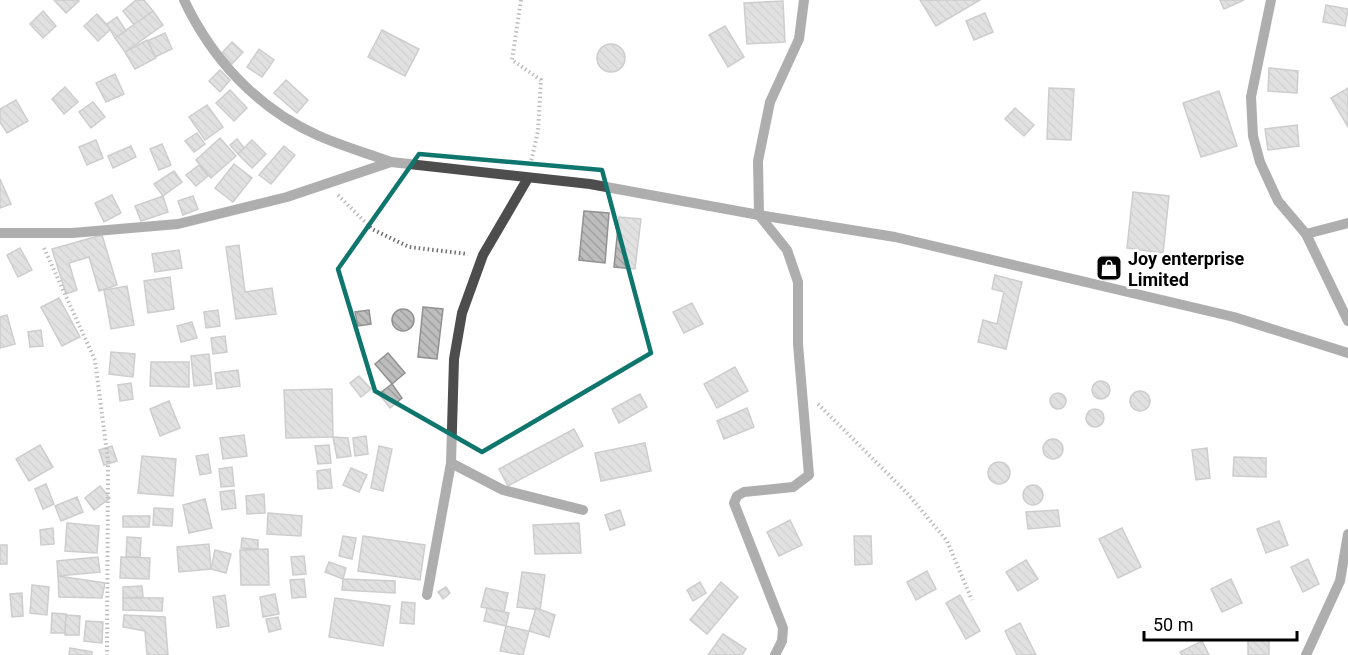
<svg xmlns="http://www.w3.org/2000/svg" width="1348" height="655" viewBox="0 0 1348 655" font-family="Roboto,sans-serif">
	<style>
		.building { fill: url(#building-back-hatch); stroke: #919191; stroke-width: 1.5 }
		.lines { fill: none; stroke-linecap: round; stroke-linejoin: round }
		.path { stroke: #6f6f6f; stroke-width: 4; stroke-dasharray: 1.5 3; stroke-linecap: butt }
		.minor { stroke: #4d4d4d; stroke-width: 10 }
		.marked { fill: none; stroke: #0f766e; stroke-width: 4.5; stroke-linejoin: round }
		.labels { text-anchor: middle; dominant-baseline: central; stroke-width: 6; stroke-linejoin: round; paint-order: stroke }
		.poi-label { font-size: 18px; font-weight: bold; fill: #000; stroke: #fff; text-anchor: start }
	</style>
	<defs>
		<pattern id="building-back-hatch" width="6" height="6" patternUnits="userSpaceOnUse" patternTransform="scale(1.5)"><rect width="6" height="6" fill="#bdbdbd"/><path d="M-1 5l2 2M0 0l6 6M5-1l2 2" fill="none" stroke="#a1a1a1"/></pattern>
	</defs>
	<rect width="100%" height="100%" fill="#fff"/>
	<!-- building -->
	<g class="building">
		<path d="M 54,0 L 78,0 L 79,1 L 66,13 Z"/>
		<path d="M 136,0 L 144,0 L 153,11 L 135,26 L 123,11 Z"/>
		<path d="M 920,0 L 980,0 L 936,26 Z"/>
		<path d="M 1220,0 L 1244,0 L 1224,9 Z"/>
		<path d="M 783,1 L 785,42 L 747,44 L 744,3 Z"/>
		<path d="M 1326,5 L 1348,9 L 1345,26 L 1323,22 Z"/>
		<path d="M 43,11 L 56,26 L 43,38 L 30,24 Z"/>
		<path d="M 153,11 L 163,25 L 125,52 L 115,38 Z"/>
		<path d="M 985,13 L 993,32 L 974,40 L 966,21 Z"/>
		<path d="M 97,14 L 111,29 L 98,41 L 84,26 Z"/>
		<path d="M 117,17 L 126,31 L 115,38 L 107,24 Z"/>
		<path d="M 725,26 L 744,57 L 728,67 L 709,35 Z"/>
		<path d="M 382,30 L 419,49 L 405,76 L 368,57 Z"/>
		<path d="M 165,33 L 172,49 L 155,57 L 147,41 Z"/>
		<path d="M 147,40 L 156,58 L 135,69 L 125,52 Z"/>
		<path d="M 232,42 L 243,52 L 232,64 L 221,54 Z"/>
		<circle cx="611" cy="58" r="14"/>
		<path d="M 259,49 L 274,60 L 262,77 L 247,67 Z"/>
		<path d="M 1269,68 L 1298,71 L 1297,93 L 1268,91 Z"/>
		<path d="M 220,70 L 230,80 L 220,92 L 209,81 Z"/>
		<path d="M 115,74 L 124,94 L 106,102 L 96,83 Z"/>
		<path d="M 286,80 L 308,100 L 297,113 L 274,93 Z"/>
		<path d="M 65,87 L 78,102 L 64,114 L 52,99 Z"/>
		<path d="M 1049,88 L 1074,89 L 1071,140 L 1047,139 Z"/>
		<path d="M 1348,88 L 1348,127 L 1331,98 Z"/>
		<path d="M 230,90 L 247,108 L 234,121 L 216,103 Z"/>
		<path d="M 1219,91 L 1237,146 L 1201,157 L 1183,103 Z"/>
		<path d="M 16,100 L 28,121 L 7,133 L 0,122 L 0,109 Z"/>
		<path d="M 93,102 L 105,117 L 91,128 L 79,112 Z"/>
		<path d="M 207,105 L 223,127 L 205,140 L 189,117 Z"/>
		<path d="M 1015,108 L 1034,125 L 1024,136 L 1005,119 Z"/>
		<path d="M 1297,125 L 1299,146 L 1268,150 L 1265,129 Z"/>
		<path d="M 197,133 L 205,144 L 194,152 L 185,141 Z"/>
		<path d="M 220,138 L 236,156 L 211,178 L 196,160 Z"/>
		<path d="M 237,139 L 245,149 L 238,154 L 230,145 Z"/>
		<path d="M 96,140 L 103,158 L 87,165 L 79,147 Z"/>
		<path d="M 252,140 L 266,154 L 252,168 L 238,154 Z"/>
		<path d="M 162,144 L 171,165 L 159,170 L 150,149 Z"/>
		<path d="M 131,146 L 136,157 L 113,168 L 108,156 Z"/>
		<path d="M 284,146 L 295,155 L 271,184 L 259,175 Z"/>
		<path d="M 234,164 L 252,178 L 233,202 L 215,188 Z"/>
		<path d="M 199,165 L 208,176 L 196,186 L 186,175 Z"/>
		<path d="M 174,171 L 182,182 L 163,196 L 154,184 Z"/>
		<path d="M 0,179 L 11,204 L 0,208 Z"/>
		<path d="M 1133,192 L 1169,196 L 1163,253 L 1127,248 Z"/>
		<path d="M 112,195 L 121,213 L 104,222 L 95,203 Z"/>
		<path d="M 163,196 L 168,212 L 141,221 L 135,206 Z"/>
		<path d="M 193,196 L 198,209 L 183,215 L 178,201 Z"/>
		<path d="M 584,211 L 609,213 L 605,263 L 579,260 Z"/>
		<path d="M 619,217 L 641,219 L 635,269 L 614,267 Z"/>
		<path d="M 102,235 L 117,285 L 99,291 L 89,257 L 69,263 L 77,290 L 66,294 L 52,249 Z"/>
		<path d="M 239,245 L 245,292 L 272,288 L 276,314 L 236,319 L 226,247 Z"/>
		<path d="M 20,248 L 32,270 L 18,277 L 7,255 Z"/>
		<path d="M 179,250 L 182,268 L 155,272 L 152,254 Z"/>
		<path d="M 995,275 L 1022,282 L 1006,349 L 978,342 L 983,320 L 997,324 L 1004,292 L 992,289 Z"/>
		<path d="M 170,277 L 174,309 L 148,313 L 144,281 Z"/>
		<path d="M 127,286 L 134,325 L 111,329 L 104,290 Z"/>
		<path d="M 59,298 L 80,337 L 62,346 L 41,307 Z"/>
		<path d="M 692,303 L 703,324 L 684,333 L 673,312 Z"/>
		<path d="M 423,307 L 443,309 L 437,359 L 418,357 Z"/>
		<circle cx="403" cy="320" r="11"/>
		<path d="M 218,310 L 220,326 L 206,328 L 204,312 Z"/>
		<path d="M 369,310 L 371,324 L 358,326 L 355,312 Z"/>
		<path d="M 7,315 L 15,344 L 0,348 L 0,317 Z"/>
		<path d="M 192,322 L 197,338 L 181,342 L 177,326 Z"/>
		<path d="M 41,330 L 43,346 L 30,347 L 28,332 Z"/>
		<path d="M 225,336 L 227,352 L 213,354 L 211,338 Z"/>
		<path d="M 111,352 L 135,354 L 133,377 L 109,374 Z"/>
		<path d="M 388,353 L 405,373 L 392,384 L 375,364 Z"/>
		<path d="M 209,354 L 212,384 L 194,386 L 191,356 Z"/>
		<path d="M 151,362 L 189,362 L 189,387 L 150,386 Z"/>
		<path d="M 735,367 L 748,391 L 717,408 L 704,384 Z"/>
		<path d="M 238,370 L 240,386 L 217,389 L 215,373 Z"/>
		<path d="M 359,376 L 371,389 L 361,397 L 350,383 Z"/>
		<circle cx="1101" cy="390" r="9"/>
		<path d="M 131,383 L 133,399 L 120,401 L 118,385 Z"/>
		<path d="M 392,384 L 402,398 L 390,408 L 379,394 Z"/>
		<path d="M 332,389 L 333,437 L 286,438 L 284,390 Z"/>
		<circle cx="1140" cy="401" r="10"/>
		<circle cx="1058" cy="401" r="8"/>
		<path d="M 640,394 L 647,407 L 619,423 L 612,409 Z"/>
		<path d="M 169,401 L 180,428 L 160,436 L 150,409 Z"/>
		<path d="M 747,408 L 754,427 L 724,439 L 717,421 Z"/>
		<circle cx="1095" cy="418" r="9"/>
		<path d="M 574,429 L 583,446 L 508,486 L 499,469 Z"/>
		<path d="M 244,435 L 247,456 L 223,459 L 220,438 Z"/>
		<path d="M 366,436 L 368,454 L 355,456 L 353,438 Z"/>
		<path d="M 333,437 L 348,438 L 351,456 L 337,458 Z"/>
		<circle cx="1053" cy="449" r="10"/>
		<path d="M 645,443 L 651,471 L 601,481 L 595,453 Z"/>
		<path d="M 40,445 L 53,467 L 29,481 L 16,459 Z"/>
		<path d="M 329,445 L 331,463 L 318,464 L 315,446 Z"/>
		<path d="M 112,446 L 117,461 L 104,465 L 99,450 Z"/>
		<path d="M 379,446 L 392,449 L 383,491 L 371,488 Z"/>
		<path d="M 1207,448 L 1210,478 L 1196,480 L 1192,450 Z"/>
		<path d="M 208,454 L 211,473 L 200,475 L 196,456 Z"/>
		<path d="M 142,456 L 176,459 L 173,496 L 138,493 Z"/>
		<path d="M 1234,457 L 1266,458 L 1266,477 L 1233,476 Z"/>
		<circle cx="999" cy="473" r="11"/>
		<path d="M 232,467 L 234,486 L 221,487 L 219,469 Z"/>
		<path d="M 351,468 L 367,475 L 359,492 L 343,485 Z"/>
		<path d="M 330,469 L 332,488 L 318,489 L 317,471 Z"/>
		<path d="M 46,484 L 54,504 L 43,509 L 35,489 Z"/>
		<circle cx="1033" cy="495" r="10"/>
		<path d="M 100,486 L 110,498 L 94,510 L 85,498 Z"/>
		<path d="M 234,490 L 236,508 L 222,510 L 220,492 Z"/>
		<path d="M 264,494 L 265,513 L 247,514 L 246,496 Z"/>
		<path d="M 77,497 L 83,512 L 61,521 L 55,506 Z"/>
		<path d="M 205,499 L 212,528 L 189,533 L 183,505 Z"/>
		<path d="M 154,508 L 173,509 L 172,526 L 153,525 Z"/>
		<path d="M 620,510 L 625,525 L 610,530 L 605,515 Z"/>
		<path d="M 1058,510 L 1060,526 L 1028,529 L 1026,512 Z"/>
		<path d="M 268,513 L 302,516 L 301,536 L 267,534 Z"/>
		<path d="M 123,516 L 150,516 L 149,527 L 123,527 Z"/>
		<path d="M 790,520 L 802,545 L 779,556 L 767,532 Z"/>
		<path d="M 1279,521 L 1288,545 L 1266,553 L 1257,529 Z"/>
		<path d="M 67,523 L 99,526 L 97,553 L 65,551 Z"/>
		<path d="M 579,523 L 581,553 L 535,554 L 533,525 Z"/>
		<path d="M 53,528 L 54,544 L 41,545 L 40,530 Z"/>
		<path d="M 1122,528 L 1141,567 L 1118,578 L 1099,539 Z"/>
		<path d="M 343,536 L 356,538 L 352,559 L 339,556 Z"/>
		<path d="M 363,536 L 425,545 L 420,580 L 358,571 Z"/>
		<path d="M 854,536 L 871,536 L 872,564 L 855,565 Z"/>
		<path d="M 127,537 L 141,538 L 140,557 L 126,557 Z"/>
		<path d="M 242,538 L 258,540 L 258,549 L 241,548 Z"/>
		<path d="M 209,544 L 211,569 L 179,572 L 177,547 Z"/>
		<rect x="0" y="545" width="7" height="19"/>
		<path d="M 268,549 L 269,585 L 241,585 L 240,550 Z"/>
		<path d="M 215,550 L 231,554 L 226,573 L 211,569 Z"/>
		<path d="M 304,556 L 306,574 L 293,575 L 291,557 Z"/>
		<path d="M 98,557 L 100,572 L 58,576 L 57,561 Z"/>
		<path d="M 121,557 L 150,558 L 149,579 L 120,578 Z"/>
		<path d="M 1308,559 L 1319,584 L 1303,592 L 1291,567 Z"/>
		<path d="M 1026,560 L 1038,579 L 1018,591 L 1006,572 Z"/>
		<path d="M 329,562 L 346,568 L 343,579 L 325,572 Z"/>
		<path d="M 927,571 L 936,589 L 916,600 L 907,582 Z"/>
		<path d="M 522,572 L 545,575 L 540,610 L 517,607 Z"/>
		<path d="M 58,576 L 105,583 L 102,598 L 59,597 Z"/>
		<path d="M 304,579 L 306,597 L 292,598 L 290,580 Z"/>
		<path d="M 343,579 L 395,581 L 395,593 L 342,590 Z"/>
		<path d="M 1231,579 L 1242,603 L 1222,612 L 1211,589 Z"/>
		<path d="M 700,582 L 706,593 L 693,601 L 687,590 Z"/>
		<path d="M 721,582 L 738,597 L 707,634 L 690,620 Z"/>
		<path d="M 32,585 L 49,587 L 47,615 L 30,613 Z"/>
		<path d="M 142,586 L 143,597 L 123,598 L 123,587 Z"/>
		<path d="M 446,587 L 450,593 L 443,599 L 438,592 Z"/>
		<path d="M 486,588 L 508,593 L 504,612 L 481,607 Z"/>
		<path d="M 22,593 L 23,616 L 12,617 L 10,594 Z"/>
		<path d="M 275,594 L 279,614 L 263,617 L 260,597 Z"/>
		<path d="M 225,595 L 229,626 L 217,628 L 213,597 Z"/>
		<path d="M 960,595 L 980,631 L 966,639 L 946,603 Z"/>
		<path d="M 123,598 L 163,598 L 162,611 L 123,610 Z"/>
		<path d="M 335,598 L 390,606 L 383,646 L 329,637 Z"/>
		<path d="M 402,602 L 415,603 L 414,624 L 400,623 Z"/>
		<path d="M 487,608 L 509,613 L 506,626 L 484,621 Z"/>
		<path d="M 536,608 L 555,615 L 549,637 L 529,631 Z"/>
		<path d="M 52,613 L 66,614 L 65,633 L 51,633 Z"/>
		<path d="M 66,615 L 80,616 L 79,635 L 65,635 Z"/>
		<path d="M 124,615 L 165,617 L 168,655 L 147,655 L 145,631 L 123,627 Z"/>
		<path d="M 278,617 L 281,629 L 269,632 L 266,619 Z"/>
		<path d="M 86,621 L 103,622 L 102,643 L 84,641 Z"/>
		<path d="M 1020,623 L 1036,655 L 1017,655 L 1005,631 Z"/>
		<path d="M 506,626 L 529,631 L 523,655 L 500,651 Z"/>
		<path d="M 723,634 L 746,649 L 742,655 L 708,655 Z"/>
		<rect x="1248" y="640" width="21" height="15"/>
		<path d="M 1202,641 L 1209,655 L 1182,655 L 1180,652 Z"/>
		<path d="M 70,648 L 92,652 L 92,655 L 69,655 Z"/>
	</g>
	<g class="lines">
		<!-- path -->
		<g class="path">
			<path d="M 521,0 L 512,60 L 541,80 L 538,131 L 531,162"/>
			<path d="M 338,195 L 372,229 L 409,247 L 468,254"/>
			<path d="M 44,248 L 95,360 L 108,461 L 107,655"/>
			<path d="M 818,404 L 907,493 L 947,541 L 972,600"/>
		</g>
		<!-- minor -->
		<g class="minor">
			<path d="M 184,0 C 212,59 257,108 317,135 C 341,146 367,153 391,162"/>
			<path d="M 1271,0 L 1251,97 L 1253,136 L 1260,162 L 1278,201 L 1306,234 L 1348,321"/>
			<path d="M 0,233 L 72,233 L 178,224 L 287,197 L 391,162 L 590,184 L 759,215 L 895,237 L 1234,317 L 1348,353"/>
			<path d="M 1306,234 L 1348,223"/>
			<path d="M 451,463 L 503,490 L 583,510"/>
			<path d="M 427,595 L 451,463 L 454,359 L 462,313 L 483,255 L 528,178"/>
			<path d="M 775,655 L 782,641 L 783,628 L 734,503 L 737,496 L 744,492 L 793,487 L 809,475 L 798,344 L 798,282 L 787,250 L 759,215 L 758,161 L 770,102 L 799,39 L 804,0"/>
			<path d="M 1306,655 L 1340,581 L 1348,534"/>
		</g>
	</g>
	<!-- marked area -->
	<path d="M0 0H1348V655H0ZM 419,154 L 602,170 L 651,353 L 482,452 L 375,391 L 338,269 Z" fill="#fff" fill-opacity=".55" fill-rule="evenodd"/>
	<path class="marked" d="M 419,154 L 602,170 L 651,353 L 482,452 L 375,391 L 338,269 Z"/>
	<!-- icons -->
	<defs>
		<g id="shop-square" transform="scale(1.35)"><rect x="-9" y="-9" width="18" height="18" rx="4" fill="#000" stroke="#fff"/><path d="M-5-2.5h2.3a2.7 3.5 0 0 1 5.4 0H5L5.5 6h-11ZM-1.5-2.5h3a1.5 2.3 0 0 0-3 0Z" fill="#fff"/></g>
	</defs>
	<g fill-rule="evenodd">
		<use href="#shop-square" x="1109" y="268"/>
	</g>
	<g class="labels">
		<!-- poi labels -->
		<g class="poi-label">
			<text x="1128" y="258">Joy enterprise<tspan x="1128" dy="21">Limited</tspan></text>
		</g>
	</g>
	<!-- scale -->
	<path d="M1144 631v9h153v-9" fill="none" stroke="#000000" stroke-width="3"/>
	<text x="1153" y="631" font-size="18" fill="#000000" stroke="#ffffff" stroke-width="4.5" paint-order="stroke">50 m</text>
</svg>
